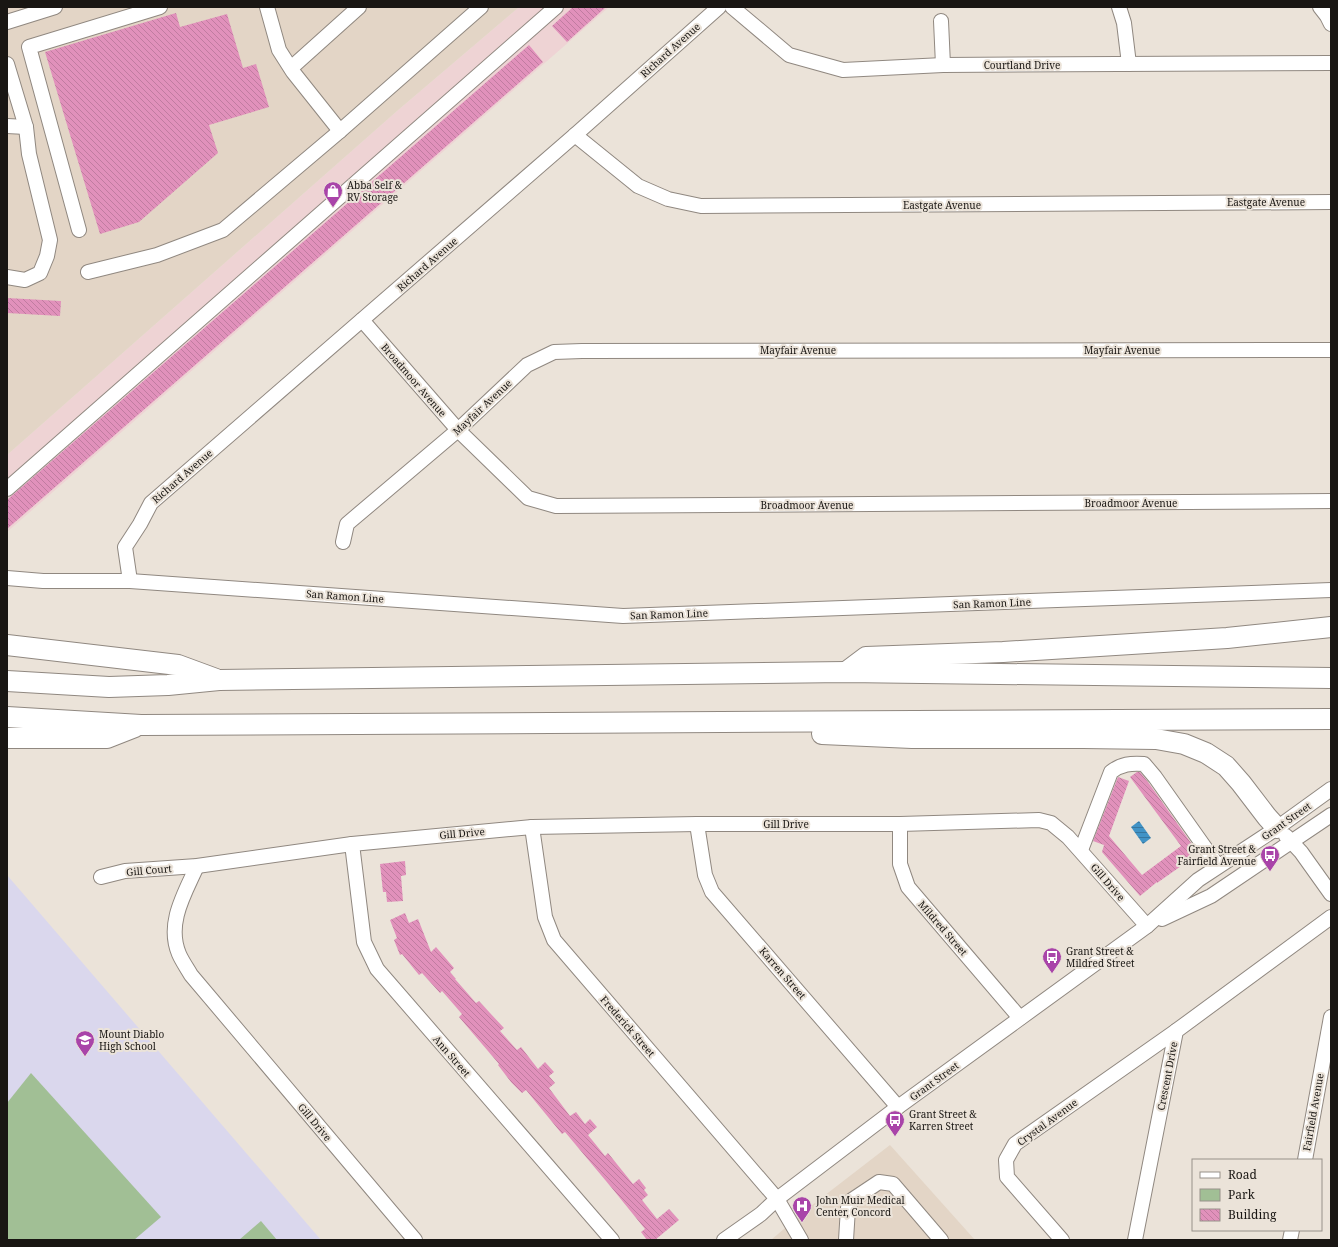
<svg xmlns="http://www.w3.org/2000/svg" width="1338" height="1247" viewBox="0 0 1338 1247" font-family="'Noto Serif',serif">
	<style>
		.commercial { fill: #eed3d4 }
		.built { fill: #e3d5c6 }
		.education { fill: #dad7ed }
		.green { fill: #a1bf95 }
		.water { fill: url(#water-rules) }
		.building { fill: url(#building-back-hatch) }
		.lines { fill: none; stroke-linecap: round; stroke-linejoin: round }
		.minor-casing { stroke: #908880; stroke-width: 16 }
		.highway-casing { stroke: #908880; stroke-width: 22 }
		.minor { stroke: #fff; stroke-width: 14 }
		.highway { stroke: #fff; stroke-width: 20 }
		.labels { text-anchor: middle; dominant-baseline: central; stroke-width: 4; stroke-linejoin: round; paint-order: stroke }
		.street-label { font-size: 10px; fill: #191613; stroke: #ebe3d9 }
		.poi-label { font-size: 10px; fill: #191613; stroke: #ebe3d9; text-anchor: start }
	</style>
	<defs>
		<pattern id="water-rules" width="6" height="5" patternUnits="userSpaceOnUse"><rect width="6" height="5" fill="#4193c6"/><path d="M0 2.5h6" fill="none" stroke="#3677a0"/></pattern>
		<pattern id="building-back-hatch" width="6" height="6" patternUnits="userSpaceOnUse"><rect width="6" height="6" fill="#e191bb"/><path d="M-1 5l2 2M0 0l6 6M5-1l2 2" fill="none" stroke="#c07ca0"/></pattern>
	</defs>
	<rect width="100%" height="100%" fill="#ebe3d9"/>
	<!-- commercial -->
	<path class="commercial" d="M 519,7 L 609,7 L 7,532 L 7,455 L 397,111 Z"/>
	<!-- built -->
	<g class="built">
		<path d="M 7,7 L 519,7 L 397,111 L 7,455 Z"/>
		<path d="M 890,1145 L 975,1240 L 771,1240 L 811,1206 Z"/>
	</g>
	<!-- education -->
	<path class="education" d="M 7,875 L 321,1240 L 7,1240 Z"/>
	<!-- green -->
	<g class="green">
		<path d="M 31,1073 L 161,1217 L 134,1240 L 7,1240 L 7,1103 Z"/>
		<path d="M 261,1221 L 277,1240 L 239,1240 Z"/>
	</g>
	<!-- water -->
	<path class="water" d="M 1139,821 L 1151,838 L 1143,844 L 1131,827 Z"/>
	<!-- building -->
	<g class="building">
		<path d="M 573,7 L 606,7 L 567,42 L 552,26 Z"/>
		<path d="M 176,13 L 180,27 L 227,14 L 243,68 L 256,64 L 269,107 L 209,125 L 218,153 L 139,222 L 100,234 L 45,52 Z"/>
		<path d="M 529,45 L 543,62 L 7,529 L 7,500 Z"/>
		<path d="M 7,298 L 61,301 L 60,316 L 7,313 Z"/>
		<path d="M 1137,772 L 1140,772 L 1148,782 L 1196,850 L 1189,855 L 1191,859 L 1157,883 L 1157,882 L 1140,896 L 1102,852 L 1104,845 L 1093,841 L 1118,777 L 1129,781 L 1109,836 L 1142,875 L 1181,846 L 1130,777 Z"/>
		<path d="M 405,861 L 406,875 L 401,876 L 403,901 L 387,902 L 386,892 L 383,892 L 380,864 Z"/>
		<path d="M 405,913 L 409,923 L 418,919 L 431,952 L 436,947 L 454,968 L 450,972 L 456,979 L 455,979 L 476,1003 L 479,1001 L 490,1013 L 504,1028 L 500,1031 L 517,1050 L 521,1047 L 538,1069 L 545,1062 L 554,1072 L 549,1076 L 555,1083 L 549,1088 L 570,1116 L 576,1112 L 585,1124 L 590,1119 L 597,1127 L 588,1135 L 605,1156 L 608,1153 L 633,1184 L 639,1179 L 646,1188 L 644,1190 L 648,1195 L 642,1200 L 657,1219 L 669,1209 L 679,1220 L 655,1240 L 647,1240 L 641,1232 L 645,1229 L 611,1187 L 565,1132 L 562,1134 L 526,1090 L 522,1093 L 511,1082 L 498,1065 L 499,1064 L 459,1017 L 462,1014 L 442,991 L 440,993 L 422,973 L 419,975 L 402,954 L 400,955 L 394,940 L 397,938 L 390,920 Z"/>
	</g>
	<g class="lines">
		<!-- minor casing -->
		<g class="minor-casing">
			<g id="minor">
				<path d="M 267,7 L 279,50 L 293,72 L 340,131"/>
				<path d="M 732,7 L 789,55 L 843,70 L 943,65 L 1331,63"/>
				<path d="M 1119,7 L 1124,23 L 1129,64"/>
				<path d="M 1320,7 L 1327,16 L 1331,24"/>
				<path d="M 941,21 L 943,65"/>
				<path d="M 7,22 L 55,7"/>
				<path d="M 7,64 L 26,127 L 29,154 L 50,240 L 47,256 L 40,273 L 25,280 L 7,277"/>
				<path d="M 291,68 L 359,7"/>
				<path d="M 7,126 L 26,127"/>
				<path d="M 575,135 L 638,186 L 668,199 L 701,206 L 1331,202"/>
				<path d="M 79,230 L 29,47 L 160,7"/>
				<path d="M 88,272 L 157,255 L 223,230 L 340,131 L 481,7"/>
				<path d="M 362,320 L 458,430 L 528,498 L 556,506 L 1331,501"/>
				<path d="M 7,489 L 556,7"/>
				<path d="M 343,542 L 347,524 L 458,430 L 527,365 L 554,352 L 582,351 L 1331,350"/>
				<path d="M 7,578 L 43,581 L 130,581 L 623,616 L 1331,590"/>
				<path d="M 130,581 L 125,547 L 140,524 L 151,503 L 575,135 L 719,7"/>
				<path d="M 697,824 L 705,875 L 712,892 L 898,1107"/>
				<path d="M 900,824 L 900,864 L 908,887 L 1020,1018"/>
				<path d="M 532,827 L 545,917 L 554,940 L 777,1199 L 801,1240"/>
				<path d="M 1286,836 L 1301,852 L 1331,894"/>
				<path d="M 352,844 L 364,942 L 377,969 L 612,1240"/>
				<path d="M 1081,850 L 1111,772 C 1121,764 1131,763 1144,764 L 1155,777 L 1218,866"/>
				<path d="M 197,866 C 185,893 166,923 179,954 C 182,961 187,968 191,975 L 415,1240"/>
				<path d="M 101,877 L 125,871 L 197,866 L 352,844 L 532,827 L 697,824 L 900,824 L 1039,820 L 1051,823 L 1068,837 L 1147,926"/>
				<path d="M 1162,919 L 1211,896 L 1331,815"/>
				<path d="M 1305,1160 L 1331,1017"/>
				<path d="M 724,1240 L 761,1214 L 777,1199 L 898,1107 L 1147,926 L 1198,880 L 1277,828 L 1331,789"/>
				<path d="M 846,1240 L 848,1208 L 852,1200 L 879,1182 L 893,1184 L 941,1240"/>
				<path d="M 1062,1240 L 1007,1177 L 1006,1160 L 1015,1144 L 1176,1031"/>
				<path d="M 1135,1240 L 1176,1031 L 1331,917"/>
				<path d="M 1290,1240 L 1292,1230"/>
			</g>
		</g>
		<!-- highway casing -->
		<g class="highway-casing">
			<g id="highway">
				<path d="M 7,645 L 178,665 L 216,679"/>
				<path d="M 846,672 L 866,657 L 1003,652 L 1227,638 L 1331,627"/>
				<path d="M 7,681 L 109,687 L 168,685 L 219,680 L 846,672 L 1331,678"/>
				<path d="M 7,717 L 141,725 L 1331,719"/>
				<path d="M 822,734 L 912,738 L 1083,738 L 1156,739 L 1184,744 L 1206,753 L 1226,766 L 1241,783 L 1267,817 L 1277,828"/>
				<path d="M 7,738 L 107,738 L 135,727"/>
			</g>
		</g>
		<!-- minor -->
		<use href="#minor" class="minor"/>
		<!-- highway -->
		<use href="#highway" class="highway"/>
	</g>
	<!-- icons -->
	<defs>
		<g id="shop-pin" transform="scale(1)"><path d="M0 17L-7.5 6A9.5 9.5 0 1 1 7.5 6Z" fill="#a944a9" stroke="#ebe3d9"/><path d="M-5-2.5h2.3a2.7 3.5 0 0 1 5.4 0H5L5.5 6h-11ZM-1.5-2.5h3a1.5 2.3 0 0 0-3 0Z" fill="#fff"/></g>
		<g id="bus-pin" transform="scale(1)"><path d="M0 17L-7.5 6A9.5 9.5 0 1 1 7.5 6Z" fill="#a944a9" stroke="#ebe3d9"/><path d="M-5-6H5V4H4V6H2V4H-2V6H-4V4H-5ZM-3.5-4V0h7V-4ZM-3.5 1.2v1.5H-2V1.2ZM2 1.2v1.5H3.5V1.2Z" fill="#fff"/></g>
		<g id="school-pin" transform="scale(1)"><path d="M0 17L-7.5 6A9.5 9.5 0 1 1 7.5 6Z" fill="#a944a9" stroke="#ebe3d9"/><path d="M0-5L7-2L0 1L-7-2ZM-4 1L0 2.5L4 1V4Q0 6-4 4Z" fill="#fff"/></g>
		<g id="hospital-pin" transform="scale(1)"><path d="M0 17L-7.5 6A9.5 9.5 0 1 1 7.5 6Z" fill="#a944a9" stroke="#ebe3d9"/><path d="M-5-5h3v3.5h4V-5h3V5h-3V1.5h-4V5h-3Z" fill="#fff"/></g>
	</defs>
	<g fill-rule="evenodd">
		<use href="#shop-pin" x="333" y="191"/>
		<use href="#bus-pin" x="1270" y="855"/>
		<use href="#bus-pin" x="1052" y="957"/>
		<use href="#school-pin" x="85" y="1040"/>
		<use href="#bus-pin" x="895" y="1120"/>
		<use href="#hospital-pin" x="802" y="1206"/>
	</g>
	<g class="labels">
		<!-- street labels -->
		<g class="street-label">
			<text transform="translate(670 50) rotate(-42)">Richard Avenue</text>
			<text x="1022" y="65">Courtland Drive</text>
			<text x="1266" y="202">Eastgate Avenue</text>
			<text x="942" y="205">Eastgate Avenue</text>
			<text transform="translate(427 264) rotate(-41)">Richard Avenue</text>
			<text x="798" y="350">Mayfair Avenue</text>
			<text x="1122" y="350">Mayfair Avenue</text>
			<text transform="translate(414 380) rotate(49)">Broadmoor Avenue</text>
			<text transform="translate(482 407) rotate(-43)">Mayfair Avenue</text>
			<text transform="translate(182 476) rotate(-41)">Richard Avenue</text>
			<text x="1131" y="503">Broadmoor Avenue</text>
			<text x="807" y="505">Broadmoor Avenue</text>
			<text transform="translate(345 596) rotate(4)">San Ramon Line</text>
			<text transform="translate(992 603) rotate(-2)">San Ramon Line</text>
			<text transform="translate(669 614) rotate(-2)">San Ramon Line</text>
			<text transform="translate(1286 821) rotate(-35)">Grant Street</text>
			<text x="786" y="824">Gill Drive</text>
			<text transform="translate(462 833) rotate(-5)">Gill Drive</text>
			<text transform="translate(149 870) rotate(-5)">Gill Court</text>
			<text transform="translate(1108 882) rotate(49)">Gill Drive</text>
			<text transform="translate(943 928) rotate(49)">Mildred Street</text>
			<text transform="translate(783 973) rotate(49)">Karren Street</text>
			<text transform="translate(628 1026) rotate(49)">Frederick Street</text>
			<text transform="translate(452 1056) rotate(49)">Ann Street</text>
			<text transform="translate(1167 1076) rotate(-79)">Crescent Drive</text>
			<text transform="translate(934 1081) rotate(-36)">Grant Street</text>
			<text transform="translate(1313 1112) rotate(-80)">Fairfield Avenue</text>
			<text transform="translate(315 1122) rotate(50)">Gill Drive</text>
			<text transform="translate(1047 1122) rotate(-36)">Crystal Avenue</text>
		</g>
		<!-- poi labels -->
		<g class="poi-label">
			<text x="347" y="185">Abba Self &amp;<tspan x="347" dy="12">RV Storage</tspan></text>
			<text x="1256" y="849" text-anchor="end">Grant Street &amp;<tspan x="1256" dy="12">Fairfield Avenue</tspan></text>
			<text x="1066" y="951">Grant Street &amp;<tspan x="1066" dy="12">Mildred Street</tspan></text>
			<text x="99" y="1034">Mount Diablo<tspan x="99" dy="12">High School</tspan></text>
			<text x="909" y="1114">Grant Street &amp;<tspan x="909" dy="12">Karren Street</tspan></text>
			<text x="816" y="1200">John Muir Medical<tspan x="816" dy="12">Center, Concord</tspan></text>
		</g>
	</g>
	<!-- border -->
	<rect width="1338" height="1247" fill="none" stroke="#191613" stroke-width="16"/>
	<!-- legend -->
	<rect x="1192" y="1159" width="130" height="72" fill="#ebe3d9" stroke="#97918a"/>
	<rect x="1200" y="1172" width="20" height="6" fill="#ffffff" stroke="#97918a"/>
	<text x="1228" y="1179" font-size="12" fill="#191613">Road</text>
	<rect x="1200" y="1189" width="20" height="12" fill="#a1bf95" stroke="#97918a"/>
	<text x="1228" y="1199" font-size="12" fill="#191613">Park</text>
	<rect x="1200" y="1209" width="20" height="12" fill="url(#building-back-hatch)" stroke="#97918a"/>
	<text x="1228" y="1219" font-size="12" fill="#191613">Building</text>
</svg>
